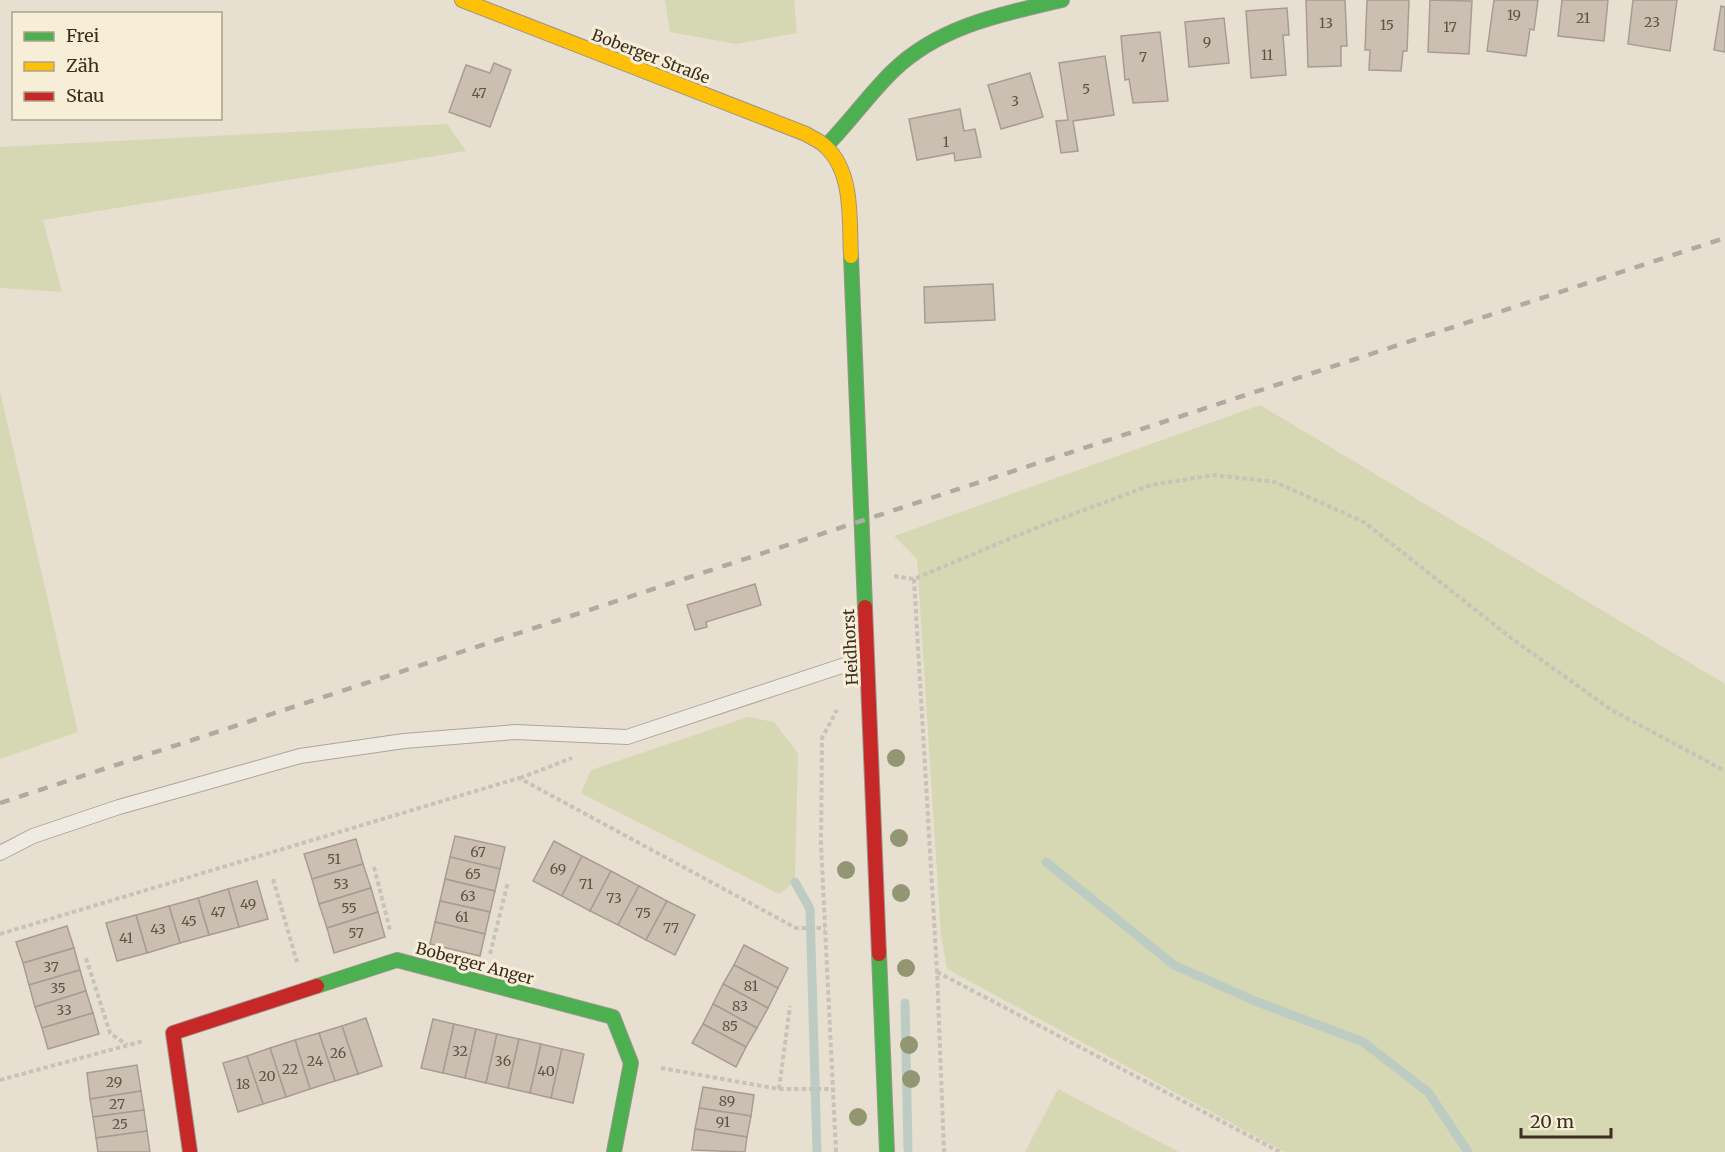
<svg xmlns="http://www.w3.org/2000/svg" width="1725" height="1152" viewBox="0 0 1725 1152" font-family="Merriweather,serif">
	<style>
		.green { fill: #d6d7b3 }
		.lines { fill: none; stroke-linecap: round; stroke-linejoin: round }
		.stream { stroke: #bcccc2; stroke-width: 9 }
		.building { fill: #cbbfb2; stroke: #a89c90; stroke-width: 1.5 }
		.lane-casing { stroke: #ada599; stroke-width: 16 }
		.fast-casing { stroke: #9c958a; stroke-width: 16 }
		.slow-casing { stroke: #9c958a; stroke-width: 16 }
		.jam-casing { stroke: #9c958a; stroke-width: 16 }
		.path { stroke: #c8c2b9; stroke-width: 4; stroke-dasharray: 4.5 3; stroke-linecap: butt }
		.lane { stroke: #efebe3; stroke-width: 14 }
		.fast { stroke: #4caf50; stroke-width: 14 }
		.slow { stroke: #ffc107; stroke-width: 14 }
		.jam { stroke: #c62828; stroke-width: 14 }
		.rail { stroke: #afaaa2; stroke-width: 4.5; stroke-dasharray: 10 10; stroke-linecap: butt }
		.tree { fill: #929673 }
		.labels { text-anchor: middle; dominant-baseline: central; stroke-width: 6; stroke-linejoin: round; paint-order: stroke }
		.number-label { font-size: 14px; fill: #605244 }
		.street-label { font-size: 16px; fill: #3d2e20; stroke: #f7eed8 }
	</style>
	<rect width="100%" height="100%" fill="#e7e0d1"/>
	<!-- green -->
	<g class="green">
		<path d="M 665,0 L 794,0 L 797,33 L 736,44 L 670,32 Z"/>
		<path d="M 447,124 L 466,151 L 43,220 L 62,292 L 0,288 L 0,147 Z"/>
		<path d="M 0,391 L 78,732 L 0,759 Z"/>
		<path d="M 1260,405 L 1725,684 L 1725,1152 L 1285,1152 L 947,969 L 941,935 L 917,559 L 894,536 Z"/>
		<path d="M 748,717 L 774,722 L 798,753 L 795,882 L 779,894 L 581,793 L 591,770 Z"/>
		<path d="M 1058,1089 L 1179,1152 L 1025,1152 Z"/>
	</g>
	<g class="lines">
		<!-- stream -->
		<g class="stream">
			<path d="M 1046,862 L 1174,965 L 1255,1001 L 1363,1042 L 1428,1092 L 1468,1152"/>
			<path d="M 795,882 L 810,909 L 817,1152"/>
			<path d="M 905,1003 L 908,1149"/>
		</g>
	</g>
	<!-- building -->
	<g class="building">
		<path d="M 1306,0 L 1345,0 L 1347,46 L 1341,46 L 1341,66 L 1308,67 Z"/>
		<path d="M 1367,0 L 1409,0 L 1407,51 L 1403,51 L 1401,71 L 1369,70 L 1370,50 L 1365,50 Z"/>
		<path d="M 1430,0 L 1472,1 L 1469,54 L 1428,52 Z"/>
		<path d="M 1494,0 L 1538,0 L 1534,30 L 1530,29 L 1526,56 L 1487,51 Z"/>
		<path d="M 1562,0 L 1608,0 L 1604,41 L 1558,36 Z"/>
		<path d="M 1633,0 L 1677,0 L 1670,51 L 1628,44 Z"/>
		<path d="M 1721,6 L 1725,7 L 1725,52 L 1714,50 Z"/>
		<path d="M 1287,8 L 1289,35 L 1283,35 L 1286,75 L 1251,78 L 1246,11 Z"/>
		<path d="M 1224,18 L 1229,63 L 1189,67 L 1185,22 Z"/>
		<path d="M 1160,32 L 1168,101 L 1133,103 L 1129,79 L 1125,80 L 1121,36 Z"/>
		<path d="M 1105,56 L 1114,115 L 1073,121 L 1078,151 L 1061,153 L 1056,121 L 1068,120 L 1059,63 Z"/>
		<path d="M 494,63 L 511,70 L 490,127 L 449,112 L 466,65 L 490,73 Z"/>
		<path d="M 1030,73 L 1043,117 L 1001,129 L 988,85 Z"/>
		<path d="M 960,109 L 964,131 L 975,129 L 981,157 L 955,161 L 954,153 L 917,160 L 909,119 Z"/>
		<path d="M 993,284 L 995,320 L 925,323 L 924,287 Z"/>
		<path d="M 755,584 L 761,605 L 706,622 L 707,627 L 695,630 L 687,605 Z"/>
		<path d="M 455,836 L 505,847 L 500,869 L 450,857 Z"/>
		<path d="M 356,839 L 363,864 L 312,879 L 304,854 Z"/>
		<path d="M 554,841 L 582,856 L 562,896 L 533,881 Z"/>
		<path d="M 582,856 L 611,871 L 590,911 L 562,896 Z"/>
		<path d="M 450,857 L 500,869 L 495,891 L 445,879 Z"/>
		<path d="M 363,864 L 371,888 L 319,904 L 312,879 Z"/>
		<path d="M 611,871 L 639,886 L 618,925 L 590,911 Z"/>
		<path d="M 445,879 L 495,891 L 490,912 L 440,901 Z"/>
		<path d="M 257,881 L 268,919 L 239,927 L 228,889 Z"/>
		<path d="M 639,886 L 667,901 L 646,940 L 618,925 Z"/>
		<path d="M 371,888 L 378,912 L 327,928 L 319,904 Z"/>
		<path d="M 228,889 L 239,927 L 209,935 L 198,898 Z"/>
		<path d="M 198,898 L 209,935 L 180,943 L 169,906 Z"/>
		<path d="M 440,901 L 490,912 L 485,934 L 435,922 Z"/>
		<path d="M 667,901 L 695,915 L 675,955 L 646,940 Z"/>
		<path d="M 169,906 L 180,943 L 147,953 L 136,915 Z"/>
		<path d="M 378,912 L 385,937 L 334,953 L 327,928 Z"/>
		<path d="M 136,915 L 147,953 L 117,961 L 106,923 Z"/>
		<path d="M 435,922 L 485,934 L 480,956 L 430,944 Z"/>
		<path d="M 67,926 L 74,948 L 23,963 L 16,942 Z"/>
		<path d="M 744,945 L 788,968 L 778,988 L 734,965 Z"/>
		<path d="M 74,948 L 80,970 L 29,985 L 23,963 Z"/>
		<path d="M 734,965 L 778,988 L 768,1008 L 723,984 Z"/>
		<path d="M 80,970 L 86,991 L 35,1007 L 29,985 Z"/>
		<path d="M 723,984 L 768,1008 L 757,1028 L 713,1004 Z"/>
		<path d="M 86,991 L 93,1013 L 42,1028 L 35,1007 Z"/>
		<path d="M 713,1004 L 757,1028 L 746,1047 L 703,1024 Z"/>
		<path d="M 93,1013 L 99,1034 L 48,1049 L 42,1028 Z"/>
		<path d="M 366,1018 L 382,1066 L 358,1074 L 342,1026 Z"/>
		<path d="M 433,1019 L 454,1024 L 443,1073 L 421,1068 Z"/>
		<path d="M 454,1024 L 476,1029 L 465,1078 L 443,1073 Z"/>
		<path d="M 703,1024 L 746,1047 L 736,1067 L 692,1043 Z"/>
		<path d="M 342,1026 L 358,1074 L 335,1081 L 319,1033 Z"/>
		<path d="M 476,1029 L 497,1034 L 486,1083 L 465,1078 Z"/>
		<path d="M 319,1033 L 335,1081 L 310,1089 L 295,1040 Z"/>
		<path d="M 497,1034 L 519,1039 L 508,1088 L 486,1083 Z"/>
		<path d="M 519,1039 L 541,1044 L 530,1093 L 508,1088 Z"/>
		<path d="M 295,1040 L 310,1089 L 286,1097 L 270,1048 Z"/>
		<path d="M 541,1044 L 562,1049 L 551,1098 L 530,1093 Z"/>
		<path d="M 270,1048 L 286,1097 L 263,1104 L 247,1056 Z"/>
		<path d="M 562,1049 L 584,1054 L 573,1103 L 551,1098 Z"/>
		<path d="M 247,1056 L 263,1104 L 238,1112 L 223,1063 Z"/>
		<path d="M 137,1065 L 141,1091 L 90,1099 L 87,1073 Z"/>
		<path d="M 703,1087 L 754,1095 L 751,1116 L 699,1108 Z"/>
		<path d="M 141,1091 L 144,1110 L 93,1117 L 90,1099 Z"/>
		<path d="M 699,1108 L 751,1116 L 747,1137 L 695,1129 Z"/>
		<path d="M 144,1110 L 147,1131 L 96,1138 L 93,1117 Z"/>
		<path d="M 695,1129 L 747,1137 L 745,1152 L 692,1150 Z"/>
		<path d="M 147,1131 L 150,1152 L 98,1152 L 96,1138 Z"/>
	</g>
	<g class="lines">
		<!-- lane casing -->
		<g class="lane-casing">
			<path id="lane" d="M 0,853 L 33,836 L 119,807 L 300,756 L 404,741 L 515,732 L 627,737 L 866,658"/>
		</g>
		<!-- fast casing -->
		<g class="fast-casing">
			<g id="fast">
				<path d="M 826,146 C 850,122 869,94 894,70 C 940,26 1002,14 1062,0"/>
				<path d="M 851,256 L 865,607"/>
				<path d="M 879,954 L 887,1152"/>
				<path d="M 317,986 L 397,960 L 613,1017 L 631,1063 L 614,1152"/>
			</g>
		</g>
		<!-- slow casing -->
		<g class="slow-casing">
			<path id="slow" d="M 462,0 L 806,134 C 812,138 821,141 826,147 C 854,173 849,221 851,256"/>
		</g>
		<!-- jam casing -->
		<g class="jam-casing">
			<g id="jam">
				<path d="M 865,607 L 879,954"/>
				<path d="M 190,1152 L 173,1033 L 317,986"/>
			</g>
		</g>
		<!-- path -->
		<g class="path">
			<path d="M 894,576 L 914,579 L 1033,529 L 1151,485 L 1214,475 L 1275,482 L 1364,522 L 1511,638 L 1610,709 L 1725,771"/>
			<path d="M 914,579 L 937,971 L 944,1152"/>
			<path d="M 520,778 L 572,758"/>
			<path d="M 374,867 L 390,930"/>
			<path d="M 273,879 L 297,962"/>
			<path d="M 0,934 L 519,778 L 796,928 L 825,928"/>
			<path d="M 490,954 L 508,882"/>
			<path d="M 86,958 L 110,1033 L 127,1045"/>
			<path d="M 937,972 L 1280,1152"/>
			<path d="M 661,1068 L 779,1089 L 832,1089"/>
			<path d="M 0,1080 L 143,1041"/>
			<path d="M 779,1089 L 790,1006"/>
			<path d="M 836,1152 L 821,844 L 822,738 L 837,710"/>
		</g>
		<!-- lane -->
		<use href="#lane" class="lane"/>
		<!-- fast -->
		<use href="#fast" class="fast"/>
		<!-- slow -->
		<use href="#slow" class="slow"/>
		<!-- jam -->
		<use href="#jam" class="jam"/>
		<!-- rail -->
		<path class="rail" d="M 0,803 L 1725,238"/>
	</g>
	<!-- trees -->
	<g class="tree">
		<circle cx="896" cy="758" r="9"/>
		<circle cx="899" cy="838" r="9"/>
		<circle cx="846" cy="870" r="9"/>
		<circle cx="901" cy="893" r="9"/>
		<circle cx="906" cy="968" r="9"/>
		<circle cx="909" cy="1045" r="9"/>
		<circle cx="911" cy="1079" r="9"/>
		<circle cx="858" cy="1117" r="9"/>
	</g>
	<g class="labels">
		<!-- number labels -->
		<g class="number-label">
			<text x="1514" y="15">19</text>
			<text x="1583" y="18">21</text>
			<text x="1652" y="22">23</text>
			<text x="1326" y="23">13</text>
			<text x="1387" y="25">15</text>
			<text x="1450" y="27">17</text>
			<text x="1207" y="42">9</text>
			<text x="1267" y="55">11</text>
			<text x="1143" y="57">7</text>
			<text x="1086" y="89">5</text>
			<text x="479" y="93">47</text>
			<text x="1015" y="101">3</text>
			<text x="946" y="142">1</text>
			<text x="478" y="852">67</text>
			<text x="334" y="859">51</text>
			<text x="558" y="869">69</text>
			<text x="473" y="874">65</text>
			<text x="341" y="884">53</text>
			<text x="586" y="884">71</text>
			<text x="468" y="896">63</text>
			<text x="614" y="898">73</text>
			<text x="248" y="904">49</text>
			<text x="349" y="908">55</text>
			<text x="218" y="912">47</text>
			<text x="643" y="913">75</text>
			<text x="462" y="917">61</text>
			<text x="189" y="921">45</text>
			<text x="671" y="928">77</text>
			<text x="158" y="929">43</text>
			<text x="356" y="933">57</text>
			<text x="126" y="938">41</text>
			<text x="51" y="967">37</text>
			<text x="751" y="986">81</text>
			<text x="58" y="988">35</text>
			<text x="740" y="1006">83</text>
			<text x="64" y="1010">33</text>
			<text x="730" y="1026">85</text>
			<text x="460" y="1051">32</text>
			<text x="338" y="1053">26</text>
			<text x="315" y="1061">24</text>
			<text x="503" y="1061">36</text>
			<text x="290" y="1069">22</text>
			<text x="546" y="1071">40</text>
			<text x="267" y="1076">20</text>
			<text x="114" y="1082">29</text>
			<text x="243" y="1084">18</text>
			<text x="727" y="1101">89</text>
			<text x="117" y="1104">27</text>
			<text x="723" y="1122">91</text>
			<text x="120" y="1124">25</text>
		</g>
		<!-- street labels -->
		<g class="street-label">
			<text transform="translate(651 56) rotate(21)">Boberger Straße</text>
			<text transform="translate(850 647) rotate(-93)">Heidhorst</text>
			<text transform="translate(475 963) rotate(15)">Boberger Anger</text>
		</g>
	</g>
	<!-- legend -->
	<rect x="12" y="12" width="210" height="108" fill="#f7eed8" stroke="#ada18e" stroke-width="1.5"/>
	<rect x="24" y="32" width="30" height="9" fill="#4caf50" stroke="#ada18e" stroke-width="1.5"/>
	<text x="66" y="42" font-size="18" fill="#3d2e20">Frei</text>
	<rect x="24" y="62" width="30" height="9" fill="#ffc107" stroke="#ada18e" stroke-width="1.5"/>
	<text x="66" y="72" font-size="18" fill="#3d2e20">Zäh</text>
	<rect x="24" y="92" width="30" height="9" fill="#c62828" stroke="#ada18e" stroke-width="1.5"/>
	<text x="66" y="102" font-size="18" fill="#3d2e20">Stau</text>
	<!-- scale -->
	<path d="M1521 1128v9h90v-9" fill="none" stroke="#3d2e20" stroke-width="3"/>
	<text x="1530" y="1128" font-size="18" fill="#3d2e20" stroke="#f7eed8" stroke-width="4.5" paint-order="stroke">20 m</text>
</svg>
